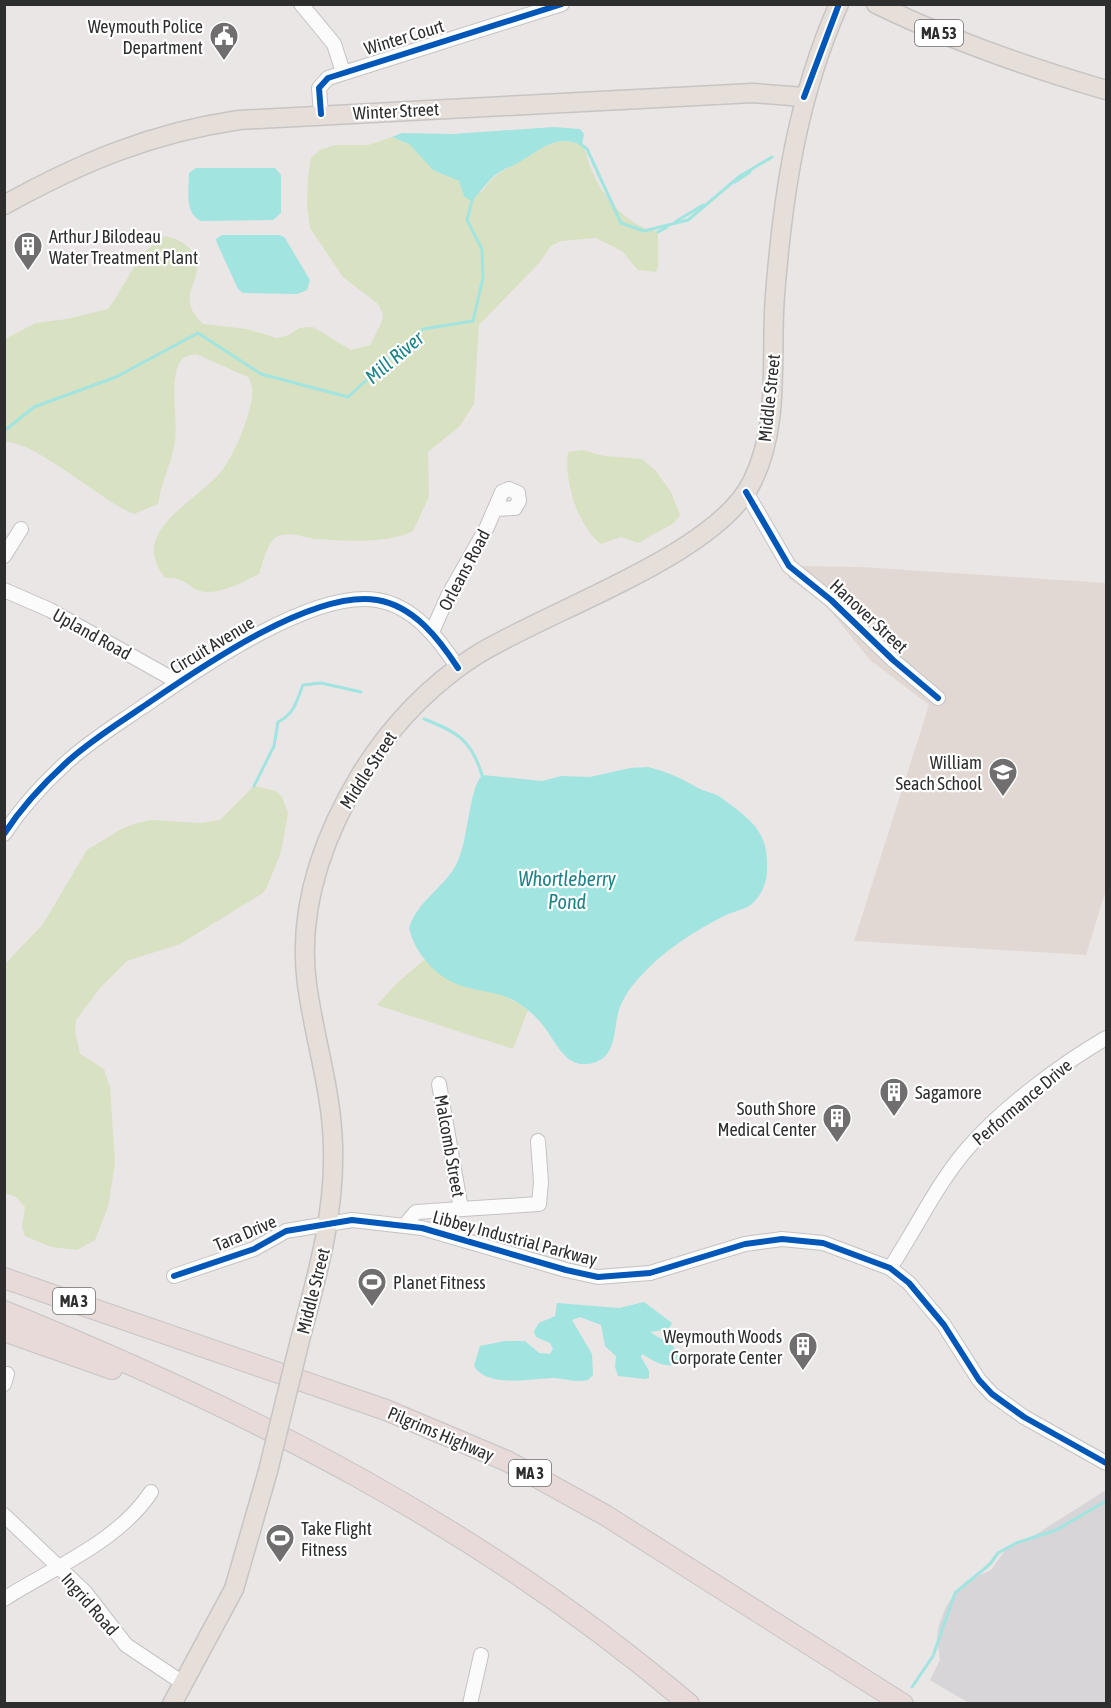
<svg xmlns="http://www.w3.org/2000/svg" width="1111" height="1708" viewBox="0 0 1111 1708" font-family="'Asap Condensed',sans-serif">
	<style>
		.industrial { fill: #d7d5d7 }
		.education { fill: #e2d8d3 }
		.green { fill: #d8e1c2 }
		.water { fill: #a1e4e0 }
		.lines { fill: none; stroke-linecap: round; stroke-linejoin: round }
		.stream { stroke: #a1e4e0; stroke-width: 3 }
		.minor-casing { stroke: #c4c2c3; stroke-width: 16 }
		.major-casing { stroke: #c6c4c4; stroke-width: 21 }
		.highway-casing { stroke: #c6c4c4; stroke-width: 22 }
		.minor { stroke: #fcfbfb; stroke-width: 14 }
		.major { stroke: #e6ded8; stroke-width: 18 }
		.highway { stroke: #e7dad8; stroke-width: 20 }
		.major-bridge-casing { stroke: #c6c4c4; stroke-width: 21; stroke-linecap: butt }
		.major-bridge { stroke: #e6ded8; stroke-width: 18 }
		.cycleway-casing { stroke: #fff; stroke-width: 10 }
		.cycleway { stroke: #0057b8; stroke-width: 6 }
		.labels { text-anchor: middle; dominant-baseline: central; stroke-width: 4.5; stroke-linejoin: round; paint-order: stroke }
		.shield { fill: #fff; stroke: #6d6d6d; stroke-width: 1.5 }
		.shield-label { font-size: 16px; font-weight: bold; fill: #2e2e2e }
		.poi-label { font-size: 18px; fill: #2e2e2e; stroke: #fff; text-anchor: end }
		.street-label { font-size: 18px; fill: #2e2e2e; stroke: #fff }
		.water-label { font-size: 20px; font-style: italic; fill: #1c8386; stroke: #fff }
	</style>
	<rect width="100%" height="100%" fill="#eae6e5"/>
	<!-- industrial -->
	<path class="industrial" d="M 1106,1490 L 1106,1703 L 969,1703 L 930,1680 L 940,1660 L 937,1638 L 939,1625 L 946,1606 L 965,1582 L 991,1570 L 1006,1549 L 1035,1535 Z"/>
	<!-- education -->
	<path class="education" d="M 800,566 L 862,567 L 1106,583 L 1106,890 L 1086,955 L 854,941 L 929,705 L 870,660 L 824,603 L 788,578 Z"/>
	<!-- green -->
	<g class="green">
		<path d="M 392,137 L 409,144 L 433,170 L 459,181 L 464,195 L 482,192 C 492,176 502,171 518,163 C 539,151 556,133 582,145 C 587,152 587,158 590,166 C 601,196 627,226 658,232 L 658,267 L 656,272 L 638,270 L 622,251 L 596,238 L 561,241 L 551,246 L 539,263 L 479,325 L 474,404 L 460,426 L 428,452 L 429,497 L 413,531 C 387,544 346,541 317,539 C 305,538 288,530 276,537 C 267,543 263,563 259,574 C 244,582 213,599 195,589 C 184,582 180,577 165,578 C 126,528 202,501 225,466 C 236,449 243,431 249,412 C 252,399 255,388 248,377 L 196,354 C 190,355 184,356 180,362 C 169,380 178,419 175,441 C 172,463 161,481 158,504 L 134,514 C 103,502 34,440 5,442 L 5,339 L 36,323 L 67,319 L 108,309 C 126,285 137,252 165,236 C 185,240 202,253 196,276 C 193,285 188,294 190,304 C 192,312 197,318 203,324 L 247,329 L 277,338 L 289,335 L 299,328 L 313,327 L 351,350 L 370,345 L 381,324 L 383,314 L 378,304 L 343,277 L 310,228 L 307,203 L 308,179 L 311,158 L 320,150 L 336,145 L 368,145 Z"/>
		<path d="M 583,450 L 604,456 L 642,459 L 655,470 L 671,492 L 680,515 L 674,523 L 638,543 L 621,537 L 601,544 C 577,525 564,481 568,452 Z"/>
		<path d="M 254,786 L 276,791 L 282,797 L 288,813 L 281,852 L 267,887 L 263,893 L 180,944 L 127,961 L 100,988 L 76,1020 L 75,1031 L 80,1054 L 104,1069 L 110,1087 L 115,1163 L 108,1207 L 95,1240 L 77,1250 L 51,1247 L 25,1236 L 22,1227 L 25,1207 L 16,1197 L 5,1193 L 5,964 L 43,924 L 87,850 L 123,828 L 137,823 L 151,820 L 200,823 L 220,820 Z"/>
		<path d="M 424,960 C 456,982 497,987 528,1010 L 513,1049 L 377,1005 L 398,982 Z"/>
	</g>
	<!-- water -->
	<g class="water">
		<path d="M 554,127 L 580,129 L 584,134 L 582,145 C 556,133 539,151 518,163 C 508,168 498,171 490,180 C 483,187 479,194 471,201 L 464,196 L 459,181 L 433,170 L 409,144 L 392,137 L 402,133 L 452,134 Z"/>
		<path d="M 196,168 L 275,168 L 281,175 L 281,213 L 273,220 L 201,221 C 184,214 189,189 189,173 Z"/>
		<path d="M 222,235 L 280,235 L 285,238 L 310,280 L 307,290 L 297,294 L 243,293 L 238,289 L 217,243 L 216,239 Z"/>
		<path d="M 648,767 C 668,772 681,778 698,788 C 706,792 716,793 723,799 C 751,820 769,831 767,871 C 767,883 760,899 749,906 C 742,910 732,912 724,916 C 693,932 664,950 640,977 C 632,985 625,995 620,1007 C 613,1025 618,1054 596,1062 C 567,1072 558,1045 545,1028 C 539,1019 528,1009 518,1003 C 501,992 482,992 462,986 C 437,978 415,954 409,928 C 419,899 442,890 456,865 C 469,841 468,791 482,775 L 542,781 L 561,776 L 590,777 L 630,768 Z"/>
		<path d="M 644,1302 L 672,1323 L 669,1329 L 650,1332 L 673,1346 L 681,1359 L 680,1363 C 664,1369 656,1362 642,1354 L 641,1357 L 649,1371 L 649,1378 L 645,1379 L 618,1376 L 615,1367 L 616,1356 L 605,1346 L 601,1325 L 580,1317 L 572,1320 L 592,1354 L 593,1375 L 588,1380 C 577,1383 566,1379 555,1378 C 534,1378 488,1389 474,1366 L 480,1346 L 505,1341 L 525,1341 L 539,1353 L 550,1354 L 553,1349 L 550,1343 L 536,1337 L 534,1331 L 539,1323 L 555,1316 L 557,1303 L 619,1308 Z"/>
	</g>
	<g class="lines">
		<!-- stream -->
		<g class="stream">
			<path d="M 579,143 L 587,149 L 621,223 L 644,231 L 688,220 L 740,176 L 772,157"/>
			<path d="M 735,182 L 750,172"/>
			<path d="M 675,222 L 703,205"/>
			<path d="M 658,232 L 667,227"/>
			<path d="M 4,431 L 34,407 L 116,377 L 198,333 L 261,374 L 348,397 L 423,329 L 473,321 L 483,278 L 482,249 L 467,220 L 473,197"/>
			<path d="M 424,719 C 457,732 471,739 482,775"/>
			<path d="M 254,786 L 274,746 L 278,722 C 295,714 297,699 303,685 L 321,683 L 361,692"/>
			<path d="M 912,1687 L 933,1656 L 955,1593 L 990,1564 L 998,1553 L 1016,1543 L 1056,1530 L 1106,1501"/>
		</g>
		<!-- minor casing -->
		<g class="minor-casing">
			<g id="minor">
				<path d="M 301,4 L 334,44 L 343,72"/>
				<path d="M 321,114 L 319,88 L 328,78 L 562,4"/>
				<path d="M 746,492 L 789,566 L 831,600 L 893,660 L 938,698"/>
				<path d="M 4,556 L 21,529"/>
				<path d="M 4,590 L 50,610 L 178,682"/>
				<path d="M 432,632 L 448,596 L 487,527 L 502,492 L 509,489 L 518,493 L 519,501 L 515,508 L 495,509"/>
				<path d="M 4,834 C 21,808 45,782 67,762 C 90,741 116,725 141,708 C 194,672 311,589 377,600 C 414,606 439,639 458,668"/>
				<path d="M 439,1084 L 461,1209"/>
				<path d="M 405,1225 L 416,1212 L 539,1204 L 541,1182 L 538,1141"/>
				<path d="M 890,1268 C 916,1229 936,1185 967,1149 C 1002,1108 1060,1065 1106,1038"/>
				<path d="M 174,1276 L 254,1249 L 286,1231 L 352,1220 L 422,1228 L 566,1270 L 598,1277 L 650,1273 L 745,1244 L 782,1239 L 823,1243 L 890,1268 L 909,1283 L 944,1325 L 979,1380 L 992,1394 L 1024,1417 L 1106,1463"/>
				<path d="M 4,1384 L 7,1374"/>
				<path d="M 4,1515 L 85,1592 L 126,1645 L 183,1683"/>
				<path d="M 4,1599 C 54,1567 118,1542 151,1492"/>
				<path d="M 470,1704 L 481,1655"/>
			</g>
		</g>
		<!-- major casing -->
		<g class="major-casing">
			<g id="major">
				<path d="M 876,4 C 950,40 1027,67 1106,90"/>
				<path d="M 4,205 C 82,162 151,133 239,120 L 753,93 L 804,97"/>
				<path d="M 300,1340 C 317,1276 335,1214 333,1147 C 332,1091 314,1038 307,984 C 297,910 323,837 361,774 C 390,727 429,686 475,656 C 548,610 715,556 752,482 C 781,424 770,357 775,295 C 783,194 797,98 839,4"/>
				<path d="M 172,1704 L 234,1589 L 268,1471"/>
			</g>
		</g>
		<!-- highway casing -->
		<g class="highway-casing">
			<g id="highway">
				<path d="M 4,1278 L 386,1410 L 507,1461 L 605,1515 L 903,1704"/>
				<path d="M 4,1311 C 253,1412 483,1529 689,1704"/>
				<path d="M 4,1331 L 112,1369"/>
			</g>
		</g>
		<!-- minor -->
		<use href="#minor" class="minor"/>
		<!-- major -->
		<use href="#major" class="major"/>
		<!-- highway -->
		<use href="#highway" class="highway"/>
		<!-- major-bridge casing -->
		<g class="major-bridge-casing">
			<path id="major-bridge" d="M 268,1471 L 300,1340"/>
		</g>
		<!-- major-bridge -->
		<use href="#major-bridge" class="major-bridge"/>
		<!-- cycleway casing -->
		<g class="cycleway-casing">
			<g id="cycleway">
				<path d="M 804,97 L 839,4"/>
				<path d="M 321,114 L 319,88 L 328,78 L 562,4"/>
				<path d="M 746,492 L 789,566 L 831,600 L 893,660 L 938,698"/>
				<path d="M 4,834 C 21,808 45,782 67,762 C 90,741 116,725 141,708 C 194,672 311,589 377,600 C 414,606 439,639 458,668"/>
				<path d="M 174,1276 L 254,1249 L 286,1231 L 352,1220 L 422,1228 L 566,1270 L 598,1277 L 650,1273 L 745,1244 L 782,1239 L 823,1243 L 890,1268 L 909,1283 L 944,1325 L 979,1380 L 992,1394 L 1024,1417 L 1106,1463"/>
			</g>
		</g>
		<!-- cycleway -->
		<use href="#cycleway" class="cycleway"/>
	</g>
	<!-- icons -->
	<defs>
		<g id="civic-pin" transform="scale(1.5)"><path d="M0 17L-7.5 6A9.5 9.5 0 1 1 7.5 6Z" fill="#706e6e" stroke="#fff"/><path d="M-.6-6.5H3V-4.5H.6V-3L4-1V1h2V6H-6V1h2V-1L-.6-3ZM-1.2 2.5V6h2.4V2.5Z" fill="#fff"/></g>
		<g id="building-pin" transform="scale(1.5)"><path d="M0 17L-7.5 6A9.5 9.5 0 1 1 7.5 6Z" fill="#706e6e" stroke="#fff"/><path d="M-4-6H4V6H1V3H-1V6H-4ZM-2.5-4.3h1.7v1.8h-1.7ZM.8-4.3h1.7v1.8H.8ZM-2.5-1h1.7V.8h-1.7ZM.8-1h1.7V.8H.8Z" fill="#fff"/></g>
		<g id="school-pin" transform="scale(1.5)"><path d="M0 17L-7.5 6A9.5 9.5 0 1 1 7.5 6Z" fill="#706e6e" stroke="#fff"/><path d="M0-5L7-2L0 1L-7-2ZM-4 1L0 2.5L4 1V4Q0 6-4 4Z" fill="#fff"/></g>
		<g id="stadium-pin" transform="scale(1.5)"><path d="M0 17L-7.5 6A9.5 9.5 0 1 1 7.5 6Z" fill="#706e6e" stroke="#fff"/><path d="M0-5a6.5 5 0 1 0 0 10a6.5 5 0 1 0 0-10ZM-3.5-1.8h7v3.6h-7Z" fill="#fff"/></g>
	</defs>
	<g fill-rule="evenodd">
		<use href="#civic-pin" x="224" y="36"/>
		<use href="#building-pin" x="28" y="246"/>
		<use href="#school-pin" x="1003" y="772"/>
		<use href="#building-pin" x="894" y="1092"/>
		<use href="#building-pin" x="837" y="1118"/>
		<use href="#stadium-pin" x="372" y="1282"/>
		<use href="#building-pin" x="803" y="1346"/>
		<use href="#stadium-pin" x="280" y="1538"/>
	</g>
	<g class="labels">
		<!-- shield labels -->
		<g class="shield">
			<rect x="915" y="20" width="48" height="26" rx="4.5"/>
			<rect x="53" y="1288" width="42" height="26" rx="4.5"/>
			<rect x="509" y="1460" width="42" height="26" rx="4.5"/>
		</g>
		<g class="shield-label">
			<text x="939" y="33">MA 53</text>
			<text x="74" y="1301">MA 3</text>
			<text x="530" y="1473">MA 3</text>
		</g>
		<!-- poi labels -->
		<g class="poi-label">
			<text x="203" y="26">Weymouth Police<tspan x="203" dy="21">Department</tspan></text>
			<text x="49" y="236" text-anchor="start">Arthur J Bilodeau<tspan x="49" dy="21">Water Treatment Plant</tspan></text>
			<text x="982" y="762">William<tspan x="982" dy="21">Seach School</tspan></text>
			<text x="915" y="1092" text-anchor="start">Sagamore</text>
			<text x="816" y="1108">South Shore<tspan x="816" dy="21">Medical Center</tspan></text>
			<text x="393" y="1282" text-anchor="start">Planet Fitness</text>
			<text x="782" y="1336">Weymouth Woods<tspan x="782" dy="21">Corporate Center</tspan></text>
			<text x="301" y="1528" text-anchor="start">Take Flight<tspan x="301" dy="21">Fitness</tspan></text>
		</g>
		<!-- street labels -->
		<g class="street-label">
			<text transform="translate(404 37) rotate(-17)">Winter Court</text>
			<text transform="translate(396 111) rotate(-3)">Winter Street</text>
			<text transform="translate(769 398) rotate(-84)">Middle Street</text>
			<text transform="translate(464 570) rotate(-62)">Orleans Road</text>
			<text transform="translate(869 616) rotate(43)">Hanover Street</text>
			<text transform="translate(92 634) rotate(29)">Upland Road</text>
			<text transform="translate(212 645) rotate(-31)">Circuit Avenue</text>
			<text transform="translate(368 770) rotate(-57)">Middle Street</text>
			<text transform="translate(1022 1102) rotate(-40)">Performance Drive</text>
			<text transform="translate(450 1146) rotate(80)">Malcomb Street</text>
			<text transform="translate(245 1233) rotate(-23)">Tara Drive</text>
			<text transform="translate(515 1238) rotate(15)">Libbey Industrial Parkway</text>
			<text transform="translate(313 1291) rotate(-76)">Middle Street</text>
			<text transform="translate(441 1434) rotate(23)">Pilgrims Highway</text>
			<text transform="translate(90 1604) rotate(49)">Ingrid Road</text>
		</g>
		<!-- water labels -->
		<g class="water-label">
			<text transform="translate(394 357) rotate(-40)">Mill River</text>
			<text x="567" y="878">Whortleberry<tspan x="567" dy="23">Pond</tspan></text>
		</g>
	</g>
	<!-- border -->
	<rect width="1111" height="1708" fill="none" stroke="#2e2e2e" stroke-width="12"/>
</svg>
